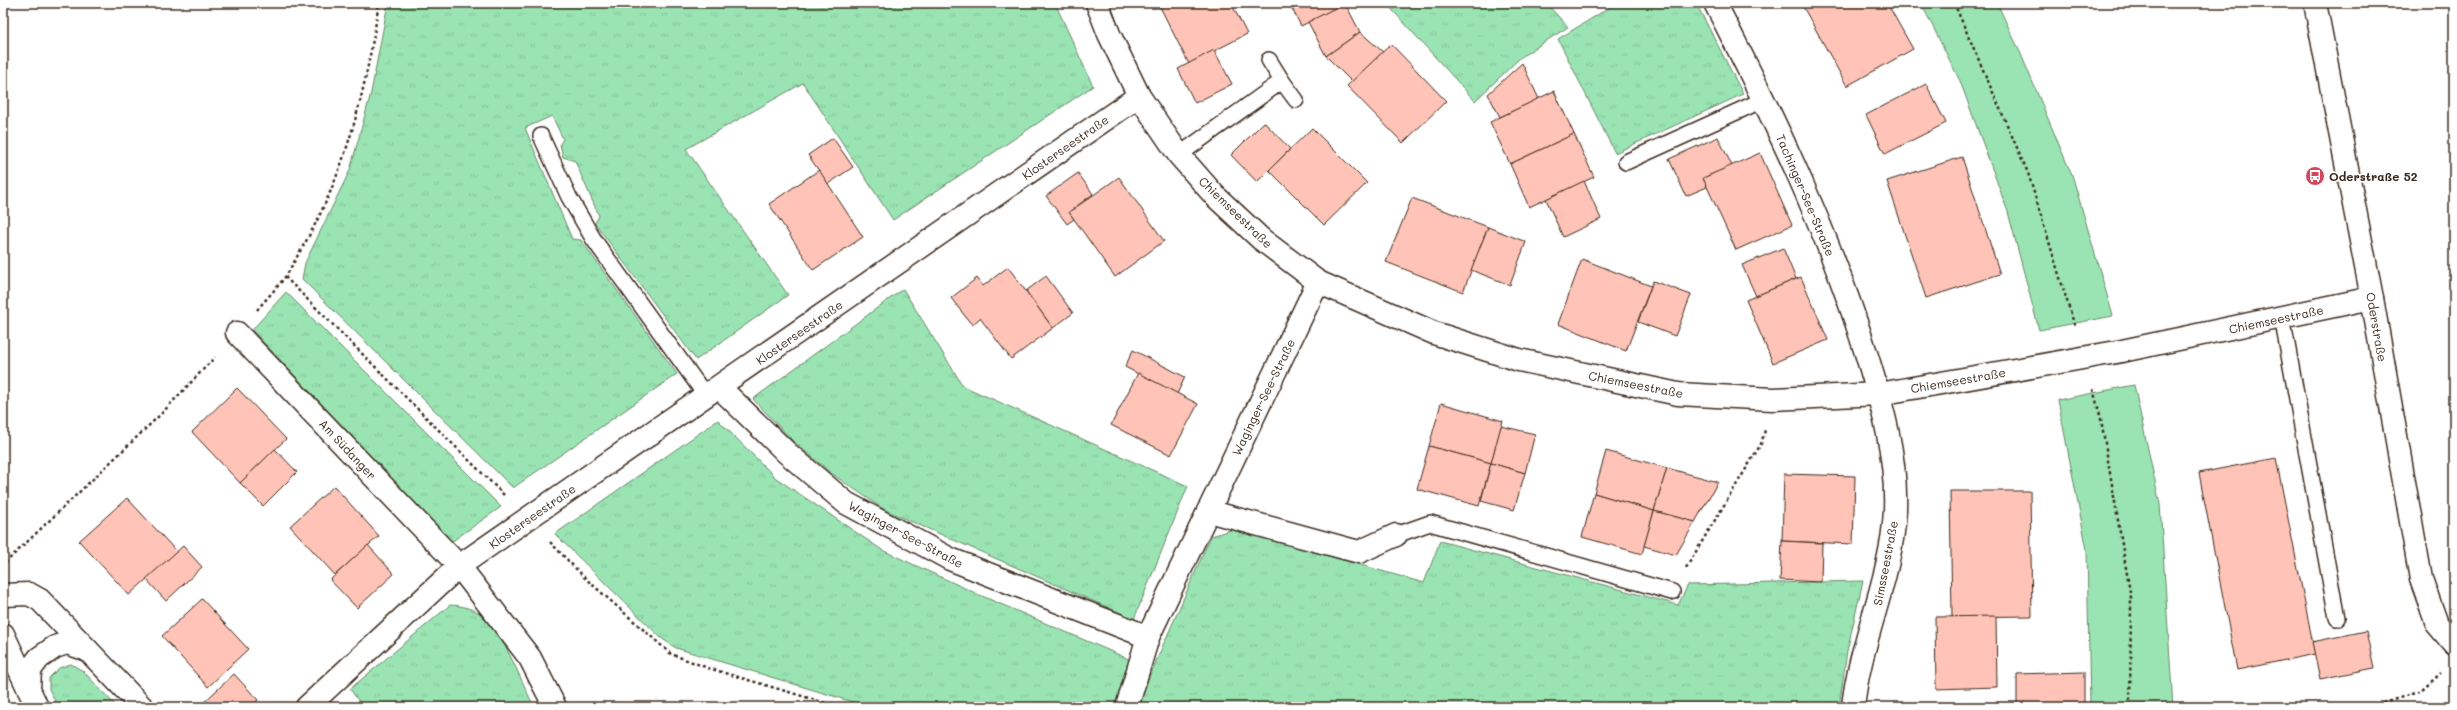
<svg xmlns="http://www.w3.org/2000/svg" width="2457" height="710" viewBox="0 0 2457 710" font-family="Mali,sans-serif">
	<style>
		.grass { fill: url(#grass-tufts); stroke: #6a8768 }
		.green { fill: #9ae4b3; stroke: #6a8768 }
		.building { fill: #ffc4b7; stroke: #3b2a1e }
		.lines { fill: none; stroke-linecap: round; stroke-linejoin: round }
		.service-casing { stroke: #3b2a1e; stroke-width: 18 }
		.minor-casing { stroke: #3b2a1e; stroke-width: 25 }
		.path { stroke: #3b2a1e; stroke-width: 2.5; stroke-dasharray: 3 3; stroke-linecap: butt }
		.service { stroke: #fff; stroke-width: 15 }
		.minor { stroke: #fff; stroke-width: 22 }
		.labels { text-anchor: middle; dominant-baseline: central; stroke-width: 3.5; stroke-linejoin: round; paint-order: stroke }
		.street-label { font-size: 12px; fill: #3b2a1e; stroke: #fff }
		.poi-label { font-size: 12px; font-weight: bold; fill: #3b2a1e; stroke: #fff; text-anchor: start }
	</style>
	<defs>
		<pattern id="grass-tufts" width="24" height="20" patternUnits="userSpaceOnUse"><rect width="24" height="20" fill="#9ae4b3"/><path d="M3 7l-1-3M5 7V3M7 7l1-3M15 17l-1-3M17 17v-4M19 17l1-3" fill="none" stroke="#86c49a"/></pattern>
	</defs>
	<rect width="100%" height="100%" fill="#fff"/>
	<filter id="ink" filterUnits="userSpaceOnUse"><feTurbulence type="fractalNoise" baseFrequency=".025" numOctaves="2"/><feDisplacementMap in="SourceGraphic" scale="8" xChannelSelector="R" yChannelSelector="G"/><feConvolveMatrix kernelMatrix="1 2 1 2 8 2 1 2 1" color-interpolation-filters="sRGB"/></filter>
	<g filter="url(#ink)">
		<!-- grass -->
		<g class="grass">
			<path d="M 388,3 L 1055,3 L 1093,86 L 893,220 L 803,83 L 686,149 L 788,295 L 696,360 L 595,223 L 599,216 L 575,161 L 563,157 L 560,144 L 563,139 L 552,116 L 525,128 L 572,239 L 581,240 L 677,374 L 513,488 L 302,279 L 305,263 L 350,170 L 371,93 Z"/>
			<path d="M 1386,3 L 1546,3 L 1568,27 L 1521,57 L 1475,101 Z"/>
			<path d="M 1617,3 L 1696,3 L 1743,94 L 1615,153 L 1558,39 Z"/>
			<path d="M 903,289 L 963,386 L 1188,486 L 1134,619 L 885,510 L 832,474 L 792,440 L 753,399 Z"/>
			<path d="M 286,292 L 501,507 L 451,542 L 252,330 Z"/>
			<path d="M 718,420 L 776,478 L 882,550 L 982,596 L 1131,660 L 1117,707 L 869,707 L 676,648 L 661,638 L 555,534 Z"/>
			<path d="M 1234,529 L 1424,583 L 1440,541 L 1678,605 L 1688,585 L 1863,581 L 1847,651 L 1839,707 L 1136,707 L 1211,536 Z"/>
			<path d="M 450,605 C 461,605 479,610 487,619 C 506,641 521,680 534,707 L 363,707 L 350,689 Z"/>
			<path d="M 71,664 L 83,671 L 117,707 L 58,707 L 49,689 L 49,678 L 59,668 Z"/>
		</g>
		<!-- green -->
		<g class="green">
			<path d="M 1921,3 L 1997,3 L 2020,52 L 2073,178 L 2113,316 L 2039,330 L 2008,212 L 1960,81 Z"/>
			<path d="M 2134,385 L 2160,504 L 2173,707 L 2090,707 L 2087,550 L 2058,400 Z"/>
		</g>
		<!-- building -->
		<g class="building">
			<path d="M 1158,3 L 1231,3 L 1247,34 L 1189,64 Z"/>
			<path d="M 1289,3 L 1346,3 L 1301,26 Z"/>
			<path d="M 1345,3 L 1360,32 L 1326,56 L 1308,22 Z"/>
			<path d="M 1801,3 L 1887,3 L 1913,49 L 1847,86 Z"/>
			<path d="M 1360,32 L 1383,52 L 1352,82 L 1326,56 Z"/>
			<path d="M 1391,44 L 1446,101 L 1403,143 L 1347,86 Z"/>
			<path d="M 1214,50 L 1232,84 L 1195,103 L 1178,69 Z"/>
			<path d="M 1522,63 L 1539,99 L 1500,117 L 1488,94 Z"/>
			<path d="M 1926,84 L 1946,123 L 1885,154 L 1866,115 Z"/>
			<path d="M 1554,91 L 1574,134 L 1510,164 L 1490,122 Z"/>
			<path d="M 1264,122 L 1290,149 L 1257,182 L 1231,155 Z"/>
			<path d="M 1312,128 L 1367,183 L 1324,225 L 1269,170 Z"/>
			<path d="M 1574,134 L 1594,177 L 1529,207 L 1510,164 Z"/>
			<path d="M 1718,137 L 1732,166 L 1703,178 L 1707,187 L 1686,196 L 1669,159 Z"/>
			<path d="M 833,138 L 853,167 L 828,184 L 808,155 Z"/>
			<path d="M 1760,153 L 1792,225 L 1736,250 L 1703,178 Z"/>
			<path d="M 1962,157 L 2000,274 L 1926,298 L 1887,181 Z"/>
			<path d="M 819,170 L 863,237 L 813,270 L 769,204 Z"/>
			<path d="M 1078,173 L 1093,194 L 1069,212 L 1074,219 L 1067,224 L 1046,196 Z"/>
			<path d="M 1119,177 L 1164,241 L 1115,277 L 1069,212 Z"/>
			<path d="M 1584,181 L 1601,219 L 1563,237 L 1546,199 Z"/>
			<path d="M 1412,198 L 1488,227 L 1463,292 L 1386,262 Z"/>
			<path d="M 1488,227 L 1526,242 L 1510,285 L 1471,270 Z"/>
			<path d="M 1783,248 L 1796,279 L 1756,296 L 1742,265 Z"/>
			<path d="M 1582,259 L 1651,286 L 1626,351 L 1558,324 Z"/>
			<path d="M 1008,267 L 1053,328 L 1011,359 L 980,318 L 972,325 L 951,298 L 977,278 L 983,286 Z"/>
			<path d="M 1046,276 L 1073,313 L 1053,328 L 1026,291 Z"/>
			<path d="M 1801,277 L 1828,340 L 1773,363 L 1746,300 Z"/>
			<path d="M 1653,281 L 1691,295 L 1675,336 L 1638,322 Z"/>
			<path d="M 1133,350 L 1185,377 L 1177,394 L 1125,367 Z"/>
			<path d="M 1138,373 L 1198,404 L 1171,455 L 1111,425 Z"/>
			<path d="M 237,388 L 286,439 L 240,483 L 192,432 Z"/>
			<path d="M 1441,403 L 1503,421 L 1491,463 L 1429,446 Z"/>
			<path d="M 1501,426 L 1535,434 L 1525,473 L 1491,463 Z"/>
			<path d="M 1429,446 L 1491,463 L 1479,506 L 1417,489 Z"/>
			<path d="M 275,449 L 297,472 L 263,506 L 240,483 Z"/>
			<path d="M 1606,451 L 1667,468 L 1654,511 L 1594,493 Z"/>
			<path d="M 2276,458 L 2315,654 L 2237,670 L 2199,473 Z"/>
			<path d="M 1491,463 L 1525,473 L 1514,510 L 1481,501 Z"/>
			<path d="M 1667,468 L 1718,482 L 1695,522 L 1654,511 Z"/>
			<path d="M 1784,474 L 1855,476 L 1853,544 L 1782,541 Z"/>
			<path d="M 334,486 L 379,536 L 335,575 L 290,526 Z"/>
			<path d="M 1950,491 L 2030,491 L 2032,616 L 1952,617 Z"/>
			<path d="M 1594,493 L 1654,511 L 1642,554 L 1582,537 Z"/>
			<path d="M 127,498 L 177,552 L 129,595 L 79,541 Z"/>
			<path d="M 1654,511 L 1695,522 L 1676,555 L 1644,546 Z"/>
			<path d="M 1782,541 L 1822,543 L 1821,582 L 1780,580 Z"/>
			<path d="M 368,545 L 394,574 L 357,608 L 330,580 Z"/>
			<path d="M 183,546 L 202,567 L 166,601 L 146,579 Z"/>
			<path d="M 202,599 L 248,649 L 208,687 L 162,636 Z"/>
			<path d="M 1996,616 L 1997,687 L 1936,689 L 1935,617 Z"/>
			<path d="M 2366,631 L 2374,668 L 2320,679 L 2312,642 Z"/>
			<path d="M 2084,672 L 2084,705 L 2017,707 L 2017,674 Z"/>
			<path d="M 234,674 L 258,700 L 250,707 L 202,707 L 201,705 Z"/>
		</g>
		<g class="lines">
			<!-- service casing -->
			<g class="service-casing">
				<g id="service">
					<path d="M 1282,81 L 1296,100"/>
					<path d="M 541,136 L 569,197 L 594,240 L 706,396"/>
					<path d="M 1179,155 L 1282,81 L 1269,60"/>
					<path d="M 1626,162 L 1765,99"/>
					<path d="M 2282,317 L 2337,618"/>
					<path d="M 1396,535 L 1430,523 L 1672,592"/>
				</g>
			</g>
			<!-- minor casing -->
			<g class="minor-casing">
				<g id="minor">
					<path d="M 1097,3 L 1109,34 L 1139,96 L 1179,155 L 1215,196 L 1261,239 L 1318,282 L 1434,333 L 1519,360 L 1678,394 L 1773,399 L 1879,394 L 2122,351 L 2372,298"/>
					<path d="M 1715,3 C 1773,116 1828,230 1866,353 C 1882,404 1897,456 1895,510 C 1892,578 1860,640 1853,707"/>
					<path d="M 2315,3 L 2372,298 L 2421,579 L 2437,624 L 2454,644"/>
					<path d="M 237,333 L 459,566 L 530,658 L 555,707"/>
					<path d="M 719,387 L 787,453 L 846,503 L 950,559 L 1148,637 L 1318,282"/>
					<path d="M 1208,511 L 1359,552 L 1396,535"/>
					<path d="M 3,595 L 29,594 L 40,600 L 142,707"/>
					<path d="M 3,634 L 37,707"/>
					<path d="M 29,690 L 30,670 L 39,658 L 55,647 L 67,643 L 84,649"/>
					<path d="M 307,707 L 459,566 L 1139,96"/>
					<path d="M 1127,707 L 1148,637"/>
				</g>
			</g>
			<!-- path -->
			<g class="path">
				<path d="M 1954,3 L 2028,173 L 2075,327"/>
				<path d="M 285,277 L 504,495"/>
				<path d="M 257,310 C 266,299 276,289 285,277 C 292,267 298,254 305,243 C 348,167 366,88 379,3"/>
				<path d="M 2093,389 L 2101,419 L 2131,598 L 2130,707"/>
				<path d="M 550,542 L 586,579 L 671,654 L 708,668 L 839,707"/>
				<path d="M 5,563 L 161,414 L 215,357"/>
				<path d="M 1686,568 L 1761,444 L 1765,430"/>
				<path d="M 2371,707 L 2421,691 L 2441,673"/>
			</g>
			<!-- service -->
			<use href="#service" class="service"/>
			<!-- minor -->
			<use href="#minor" class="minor"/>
		</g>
	</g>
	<!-- icons -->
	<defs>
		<g id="bus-disc" transform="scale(1)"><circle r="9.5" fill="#d1495b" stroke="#fff"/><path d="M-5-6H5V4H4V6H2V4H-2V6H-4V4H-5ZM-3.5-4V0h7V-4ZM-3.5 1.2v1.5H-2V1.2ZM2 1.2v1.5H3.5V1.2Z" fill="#fff"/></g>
	</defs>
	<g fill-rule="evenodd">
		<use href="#bus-disc" x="2315" y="176"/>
	</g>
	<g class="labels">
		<!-- street labels -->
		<g class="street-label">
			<text transform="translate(1065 147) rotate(-35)">Klosterseestraße</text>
			<text transform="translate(1806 195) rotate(67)">Tachinger-See-Straße</text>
			<text transform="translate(1236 212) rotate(44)">Chiemseestraße</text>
			<text transform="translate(2276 319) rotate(-12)">Chiemseestraße</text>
			<text transform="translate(2377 327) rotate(80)">Oderstraße</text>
			<text transform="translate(799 332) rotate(-35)">Klosterseestraße</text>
			<text transform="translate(1958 380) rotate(-10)">Chiemseestraße</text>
			<text transform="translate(1636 384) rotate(11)">Chiemseestraße</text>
			<text transform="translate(1263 397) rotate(-64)">Waginger-See-Straße</text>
			<text transform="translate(348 449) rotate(47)">Am Südanger</text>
			<text transform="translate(532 516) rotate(-35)">Klosterseestraße</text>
			<text transform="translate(906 534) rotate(28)">Waginger-See-Straße</text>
			<text transform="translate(1885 563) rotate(-79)">Simsseestraße</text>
		</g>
		<!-- poi labels -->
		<g class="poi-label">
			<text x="2329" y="176">Oderstraße 52</text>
		</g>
	</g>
	<!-- margin -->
	<rect width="2457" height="710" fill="none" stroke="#fff" stroke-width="16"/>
	<rect x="8" y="8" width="2441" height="694" fill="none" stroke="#3b2a1e" stroke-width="1.5" filter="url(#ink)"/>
</svg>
